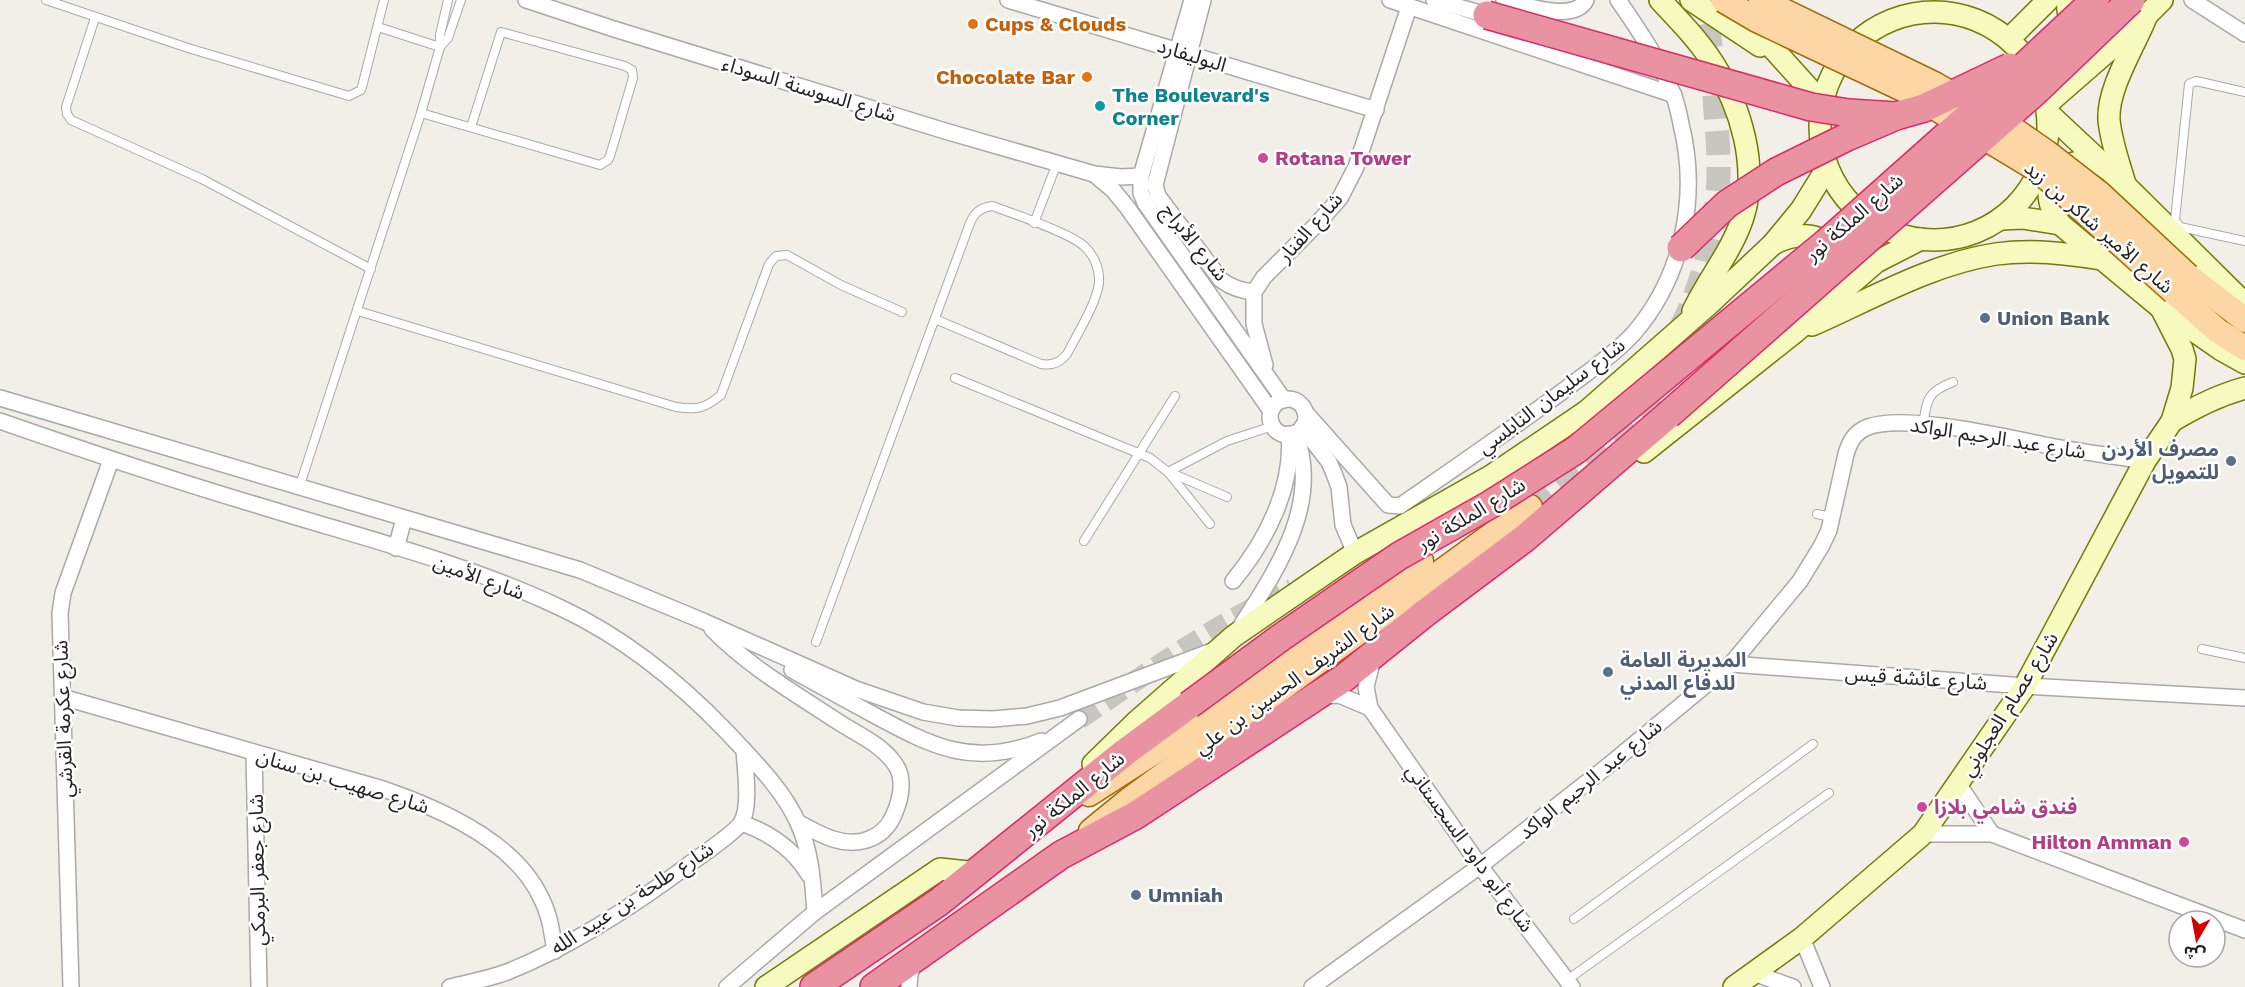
<svg xmlns="http://www.w3.org/2000/svg" width="2245" height="987" viewBox="0 0 2245 987" font-family="'Work Sans','Noto Sans Arabic',sans-serif">
	<style>
		.lines { fill: none; stroke-linecap: round; stroke-linejoin: round }
		.secondary-tunnel { stroke: #c8c6c1; stroke-width: 21; stroke-dasharray: 21 10; stroke-linecap: butt }
		.primary-tunnel { stroke: #c8c6c1; stroke-width: 24; stroke-dasharray: 24 12; stroke-linecap: butt }
		.lane-casing { stroke: #a9a9a9; stroke-width: 10 }
		.street-casing { stroke: #a9a9a9; stroke-width: 18 }
		.secondary-casing { stroke: #707d05; stroke-width: 24 }
		.primary-casing { stroke: #a06b00; stroke-width: 27 }
		.highway-casing { stroke: #dc2a67; stroke-width: 30 }
		.lane { stroke: #fff; stroke-width: 8 }
		.street { stroke: #fff; stroke-width: 15 }
		.secondary { stroke: #f7fabf; stroke-width: 21 }
		.primary { stroke: #fcd6a4; stroke-width: 24 }
		.highway { stroke: #e892a2; stroke-width: 27 }
		.primary-bridge-casing { stroke: #a06b00; stroke-width: 27; stroke-linecap: butt }
		.highway-bridge-casing { stroke: #dc2a67; stroke-width: 30; stroke-linecap: butt }
		.primary-bridge { stroke: #fcd6a4; stroke-width: 24 }
		.highway-bridge { stroke: #e892a2; stroke-width: 27 }
		.food-dot { fill: #e8710a; stroke: #fff; stroke-width: 2 }
		.culture-dot { fill: #0f9aa8; stroke: #fff; stroke-width: 2 }
		.hotel-dot { fill: #d1479c; stroke: #fff; stroke-width: 2 }
		.service-dot { fill: #5c6f8a; stroke: #fff; stroke-width: 2 }
		.labels { text-anchor: middle; dominant-baseline: central; stroke-width: 5; stroke-linejoin: round; paint-order: stroke }
		.food-label { font-size: 20px; font-weight: bold; fill: #c56008; stroke: #fff; text-anchor: start }
		.street-label { font-size: 20px; fill: #222; stroke: #fff }
		.culture-label { font-size: 20px; font-weight: bold; fill: #0d838f; stroke: #fff; text-anchor: start }
		.hotel-label { font-size: 20px; font-weight: bold; fill: #b23c85; stroke: #fff; text-anchor: start }
		.service-label { font-size: 20px; font-weight: bold; fill: #4e5e75; stroke: #fff; text-anchor: start }
	</style>
	<rect width="100%" height="100%" fill="#f2efe9"/>
	<g class="lines">
		<!-- secondary-tunnel -->
		<path class="secondary-tunnel" d="M 1079,719 C 1148,673 1216,623 1292,589"/>
		<!-- primary-tunnel -->
		<g class="primary-tunnel">
			<path d="M 1639,388 C 1690,332 1712,262 1718,187 C 1720,160 1717,132 1715,105 C 1713,70 1711,34 1703,0"/>
			<path d="M 1530,507 L 1665,392"/>
		</g>
		<!-- lane casing -->
		<g class="lane-casing">
			<g id="lane">
				<path d="M 46,0 L 188,48 L 349,96 L 361,90 L 363,83 L 384,0"/>
				<path d="M 95,18 L 66,107 L 67,114 L 71,120 L 202,179 L 371,269"/>
				<path d="M 378,27 L 440,47"/>
				<path d="M 440,47 L 448,38 L 461,0"/>
				<path d="M 2245,92 L 2196,81 L 2189,84 L 2175,220 L 2180,227 L 2245,241"/>
				<path d="M 421,113 L 600,165 L 608,160 L 610,156 L 633,78 L 632,70 L 625,66 L 501,32 L 471,127"/>
				<path d="M 1034,223 L 1057,163"/>
				<path d="M 358,311 L 676,407 C 697,410 704,409 721,395 L 769,264 L 776,256 L 787,255 L 841,285 L 902,312"/>
				<path d="M 955,378 L 1150,458 L 1168,472 L 1210,524"/>
				<path d="M 1923,425 C 1927,399 1927,392 1953,382"/>
				<path d="M 1168,472 L 1227,441 L 1273,426"/>
				<path d="M 1169,472 L 1227,497"/>
				<path d="M 299,488 L 421,113 L 440,47 L 440,35 L 448,0"/>
				<path d="M 1817,514 L 1831,517"/>
				<path d="M 1084,541 L 1175,396"/>
				<path d="M 816,642 L 970,223 C 975,212 980,208 992,206 C 1012,213 1070,233 1084,246 C 1094,255 1100,269 1099,283 C 1096,305 1077,334 1067,354 C 1060,363 1052,366 1041,364 L 935,319"/>
				<path d="M 2202,649 L 2245,658"/>
				<path d="M 1574,919 L 1813,744"/>
				<path d="M 1567,980 L 1829,793"/>
			</g>
		</g>
		<!-- street casing -->
		<g class="street-casing">
			<g id="street">
				<path d="M 526,0 L 614,29 L 945,131 L 1094,174 L 1121,177 L 1141,176"/>
				<path d="M 1008,0 L 1376,110"/>
				<path d="M 1192,0 L 1141,176 L 1141,193 L 1145,203 L 1284,400"/>
				<path d="M 1203,0 L 1155,185 L 1158,196 L 1221,280 C 1232,288 1241,291 1254,292"/>
				<path d="M 1390,0 L 1674,95"/>
				<path d="M 1434,0 L 1487,15"/>
				<path d="M 1504,0 C 1524,5 1574,23 1586,0"/>
				<path d="M 2192,0 L 2245,34"/>
				<path d="M 1094,174 L 1113,190 L 1127,207 L 1271,411"/>
				<path d="M 1265,365 L 1254,324 L 1254,292 L 1264,277 L 1318,223 L 1340,198 L 1356,167 L 1409,7"/>
				<path d="M 0,398 L 580,570 L 703,621 L 856,689 L 923,712 L 958,718 L 993,719 L 1027,716 L 1060,708 L 1212,651"/>
				<circle cx="1288" cy="417" r="18"/>
				<path d="M 1305,412 L 1388,505 L 1400,506 C 1456,467 1512,429 1567,388 C 1589,371 1615,354 1634,333 C 1683,276 1699,197 1681,124 C 1679,114 1677,103 1673,94 C 1659,60 1639,30 1618,0"/>
				<path d="M 0,421 C 86,451 172,480 260,506 C 360,537 466,563 561,608 C 623,637 680,683 727,732 C 752,759 783,789 798,823 C 811,851 813,883 815,912"/>
				<path d="M 1302,427 L 1329,462 L 1333,471 L 1339,487 L 1343,525 L 1355,553"/>
				<path d="M 396,548 L 404,519"/>
				<path d="M 1233,581 C 1266,541 1294,487 1289,434"/>
				<path d="M 712,629 C 749,667 796,694 840,723 C 859,735 882,745 895,764 C 905,778 901,798 895,812 C 889,828 879,837 863,841 C 839,846 820,834 799,823"/>
				<path d="M 1239,629 C 1275,572 1323,504 1295,433"/>
				<path d="M 1374,655 L 1366,687 L 1370,708 L 1480,866 L 1572,987"/>
				<path d="M 1731,664 L 2025,686 L 2245,698"/>
				<path d="M 792,670 C 819,685 846,700 874,715 C 933,747 974,768 1041,741"/>
				<path d="M 1321,696 L 1339,695 L 1370,708"/>
				<path d="M 62,697 L 383,789 C 439,808 515,841 541,898 C 550,915 552,933 555,951"/>
				<path d="M 254,753 L 259,987"/>
				<path d="M 1959,785 L 1992,834"/>
				<path d="M 742,823 C 770,833 793,848 809,875"/>
				<path d="M 1923,834 L 1992,834 L 2245,930"/>
				<path d="M 1802,938 L 1822,987"/>
				<path d="M 1753,973 L 1793,987"/>
				<path d="M 71,987 L 60,613 L 63,593 L 111,460"/>
				<path d="M 450,987 C 469,982 489,979 507,972 C 575,945 638,903 695,860 C 705,853 736,831 741,823 C 751,808 745,768 744,750"/>
				<path d="M 727,987 L 815,912 L 1079,719"/>
				<path d="M 909,987 L 910,974 L 915,961"/>
				<path d="M 1312,987 L 1480,866 L 1609,765 L 1731,664 L 1800,581 L 1822,545 L 1829,530 L 1846,454 C 1850,441 1855,432 1868,427 C 1906,413 2009,438 2050,446 C 2082,452 2114,456 2145,461"/>
			</g>
		</g>
		<!-- secondary casing -->
		<g class="secondary-casing">
			<g id="secondary">
				<path d="M 1660,0 C 1679,20 1699,41 1713,63 C 1741,107 1759,167 1743,217 C 1732,251 1708,279 1693,311"/>
				<path d="M 1691,0 L 1760,46"/>
				<path d="M 2068,0 C 2066,13 2071,22 2081,30"/>
				<circle cx="1934" cy="126" r="114"/>
				<path d="M 1742,14 L 1821,102"/>
				<path d="M 2009,39 L 2048,0"/>
				<path d="M 2047,104 L 2133,29 L 2162,0"/>
				<path d="M 2048,113 L 2125,185 L 2245,304"/>
				<path d="M 2125,184 C 2119,163 2111,142 2109,120 C 2107,88 2135,46 2147,15"/>
				<path d="M 2001,219 L 2023,218 L 2060,224 L 2161,308 L 2220,349 L 2245,363"/>
				<path d="M 2060,224 C 2054,214 2049,205 2049,193 C 2051,165 2085,153 2106,168"/>
				<path d="M 1773,244 C 1794,233 1818,231 1835,250"/>
				<path d="M 1812,325 C 1871,299 1931,264 1996,254 C 2031,249 2066,253 2101,259"/>
				<path d="M 2172,421 C 2195,407 2219,395 2245,388"/>
				<path d="M 1644,452 L 1795,332 L 1876,262 L 1921,239"/>
				<path d="M 1093,764 L 1135,723 L 1234,636 L 1355,553 L 1491,476 L 1587,411 L 1709,304 L 1773,244 L 1801,210 L 1827,168"/>
				<path d="M 766,987 L 940,869 L 977,873"/>
				<path d="M 1734,987 L 1802,938 L 1923,834 L 2025,686 L 2145,461 L 2172,421 L 2182,388 L 2185,359 L 2182,349 L 2161,308"/>
			</g>
		</g>
		<!-- primary casing -->
		<g class="primary-casing">
			<g id="primary">
				<path d="M 2188,276 L 2245,320"/>
				<path d="M 2174,292 L 2218,331 L 2245,348"/>
				<path d="M 1089,794 L 1174,739 L 1421,561"/>
				<path d="M 1091,831 L 1129,800 L 1530,507"/>
			</g>
		</g>
		<!-- highway casing -->
		<g class="highway-casing">
			<g id="highway">
				<path d="M 814,987 L 939,902 L 1124,753 L 1189,705"/>
				<path d="M 874,987 L 1061,855 L 1136,815 L 1344,678 L 1425,613 L 1525,538 L 1668,415"/>
			</g>
		</g>
		<!-- lane -->
		<use href="#lane" class="lane"/>
		<!-- street -->
		<use href="#street" class="street"/>
		<!-- secondary -->
		<use href="#secondary" class="secondary"/>
		<!-- primary -->
		<use href="#primary" class="primary"/>
		<!-- highway -->
		<use href="#highway" class="highway"/>
		<!-- primary-bridge casing -->
		<g class="primary-bridge-casing">
			<g id="primary-bridge">
				<path d="M 1723,0 L 1757,20 L 1909,92 L 2038,170 L 2174,292"/>
				<path d="M 1761,0 L 1934,84 L 2017,132 L 2046,152 L 2100,194 L 2188,276"/>
			</g>
		</g>
		<!-- highway-bridge casing -->
		<g class="highway-bridge-casing">
			<g id="highway-bridge">
				<path d="M 1487,15 L 1811,107 L 1849,113 L 1896,116"/>
				<path d="M 1681,248 L 1727,204 L 1776,172 L 1847,137 L 1896,116 L 1924,108 L 2010,67"/>
				<path d="M 1668,415 L 2036,91 L 2131,0"/>
				<path d="M 1189,705 L 1280,638 L 1399,556 L 1491,504 L 1576,450 L 1827,242 L 2018,72 L 2095,0"/>
			</g>
		</g>
		<!-- primary-bridge -->
		<use href="#primary-bridge" class="primary-bridge"/>
		<!-- highway-bridge -->
		<use href="#highway-bridge" class="highway-bridge"/>
	</g>
	<!-- markers -->
	<g class="food-dot">
		<circle cx="973" cy="24" r="6"/>
		<circle cx="1087" cy="77" r="6"/>
	</g>
	<circle class="culture-dot" cx="1100" cy="106" r="6"/>
	<g class="hotel-dot">
		<circle cx="1263" cy="158" r="6"/>
		<circle cx="1922" cy="807" r="6"/>
		<circle cx="2184" cy="842" r="6"/>
	</g>
	<g class="service-dot">
		<circle cx="1985" cy="318" r="6"/>
		<circle cx="2231" cy="461" r="6"/>
		<circle cx="1608" cy="672" r="6"/>
		<circle cx="1136" cy="895" r="6"/>
	</g>
	<g class="labels">
		<!-- food labels -->
		<g class="food-label">
			<text x="985" y="24">Cups &amp; Clouds</text>
			<text x="1075" y="77" text-anchor="end">Chocolate Bar</text>
		</g>
		<!-- street labels -->
		<g class="street-label">
			<text transform="translate(1192 55) rotate(17)">البوليفارد</text>
			<text transform="translate(809 89) rotate(17)">شارع السوسنة السوداء</text>
			<text transform="translate(1854 217) rotate(-41)">شارع الملكة نور</text>
			<text transform="translate(1310 227) rotate(-48)">شارع الفنار</text>
			<text transform="translate(2099 227) rotate(41)">شارع الأمير شاكر بن زيد</text>
			<text transform="translate(1195 242) rotate(51)">شارع الأبراج</text>
			<text transform="translate(1551 396) rotate(-37)">شارع سليمان النابلسي</text>
			<text transform="translate(1998 438) rotate(9)">شارع عبد الرحيم الواكد</text>
			<text transform="translate(1471 514) rotate(-31)">شارع الملكة نور</text>
			<text transform="translate(479 577) rotate(20)">شارع الأمين</text>
			<text transform="translate(1916 678) rotate(4)">شارع عائشة قيس</text>
			<text transform="translate(1294 679) rotate(-36)">شارع الشريف الحسين بن علي</text>
			<text transform="translate(2009 704) rotate(-58)">شارع عصام العجلوني</text>
			<text transform="translate(63 719) rotate(-92)">شارع عكرمة القرشي</text>
			<text transform="translate(1590 779) rotate(-39)">شارع عبد الرحيم الواكد</text>
			<text transform="translate(343 781) rotate(17)">شارع صهيب بن سنان</text>
			<text transform="translate(1074 794) rotate(-39)">شارع الملكة نور</text>
			<text transform="translate(1470 848) rotate(54)">شارع أبو داود السجستاني</text>
			<text transform="translate(257 870) rotate(-91)">شارع جعفر البرمكي</text>
			<text transform="translate(632 898) rotate(-33)">شارع طلحة بن عبيد الله</text>
		</g>
		<!-- culture labels -->
		<g class="culture-label">
			<text x="1112" y="95">The Boulevard's<tspan x="1112" dy="23">Corner</tspan></text>
		</g>
		<!-- hotel labels -->
		<g class="hotel-label">
			<text x="1275" y="158">Rotana Tower</text>
			<text x="1934" y="807">فندق شامي بلازا</text>
			<text x="2172" y="842" text-anchor="end">Hilton Amman</text>
		</g>
		<!-- service labels -->
		<g class="service-label">
			<text x="1997" y="318">Union Bank</text>
			<text x="2219" y="449" text-anchor="end">مصرف الأردن<tspan x="2219" dy="23">للتمويل</tspan></text>
			<text x="1620" y="660">المديرية العامة<tspan x="1620" dy="23">للدفاع المدني</tspan></text>
			<text x="1148" y="895">Umniah</text>
		</g>
	</g>
	<!-- north arrow -->
	<g transform="translate(2197 939) rotate(190)"><circle r="28" fill="#ffffff" stroke="#a7a7a7" stroke-width="1.5"/>
	<path d="M0-4.5L10 22L0 15L-10 22Z" fill="#d40000"/>
	<text y="-9" font-size="16" font-weight="bold" text-anchor="middle" fill="#222222">ش</text>
	</g>
</svg>
